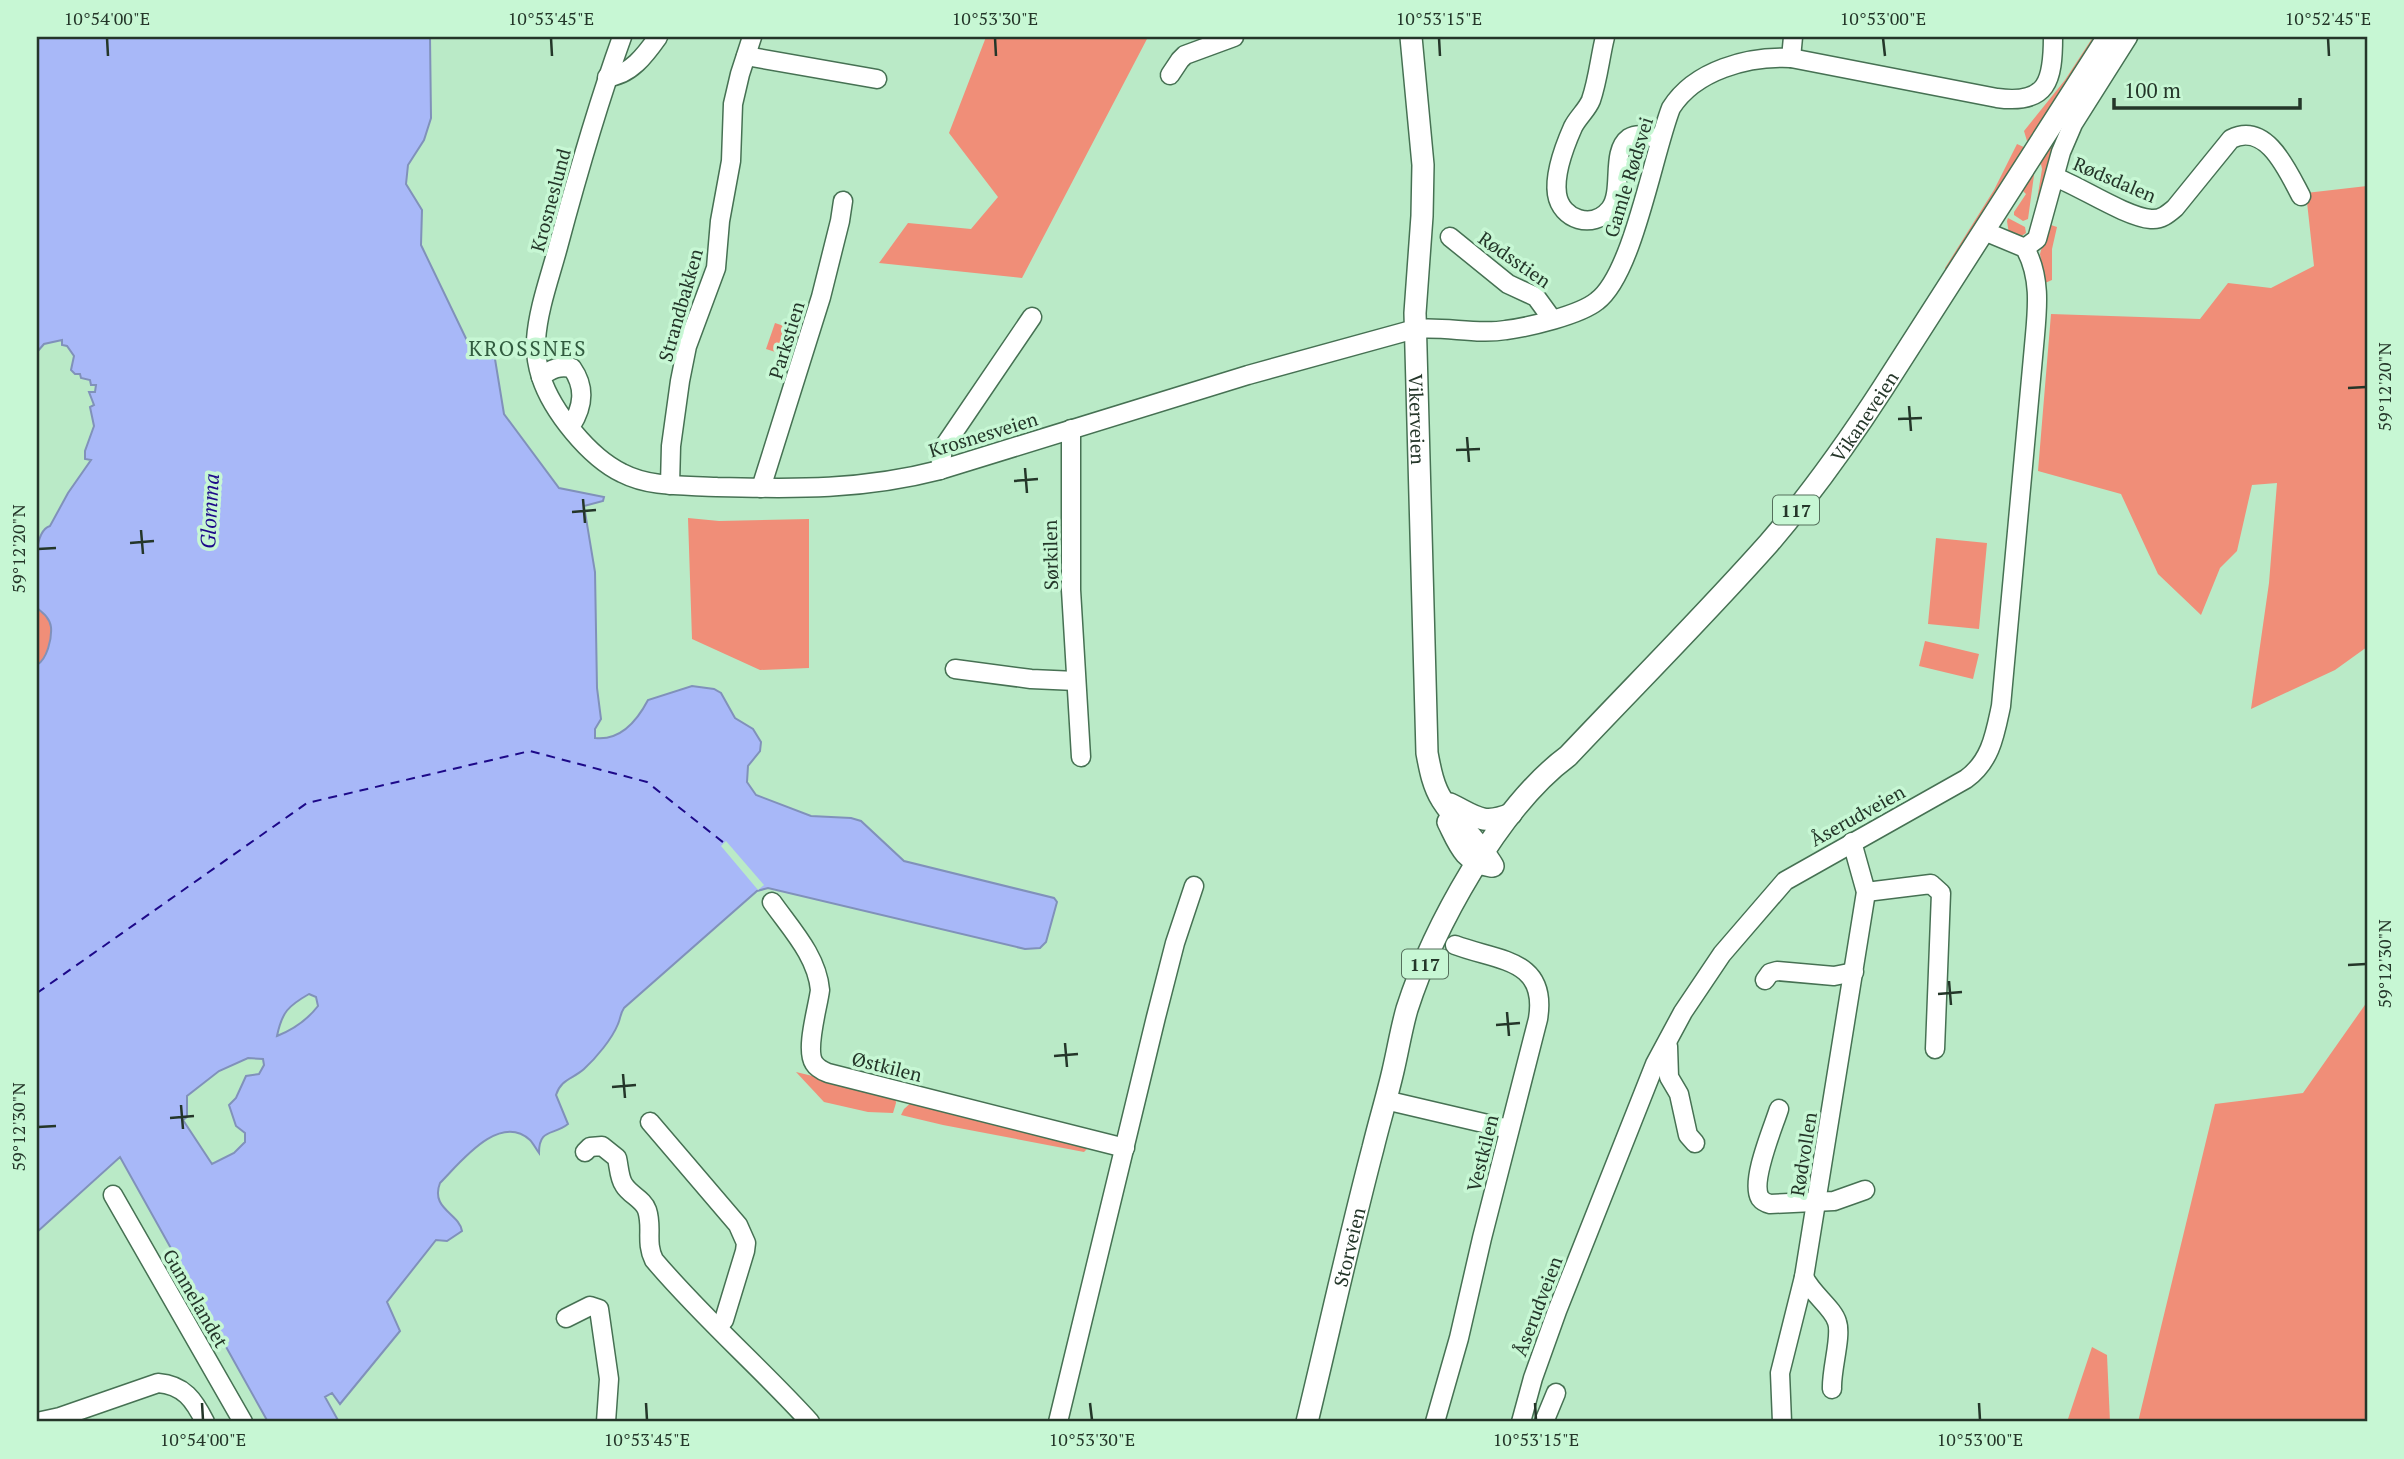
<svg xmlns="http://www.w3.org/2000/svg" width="2404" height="1459" viewBox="0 0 2404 1459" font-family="'PT Serif',serif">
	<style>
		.green { fill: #f08e78 }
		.water { fill: #a8b8f8; stroke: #8091ba; stroke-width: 2; fill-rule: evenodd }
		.pier { fill: #baeac7 }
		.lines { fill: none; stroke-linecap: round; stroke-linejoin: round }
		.ferry { stroke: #1d0989; stroke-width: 2; stroke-dasharray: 9 7; stroke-linecap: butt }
		.minor-casing { stroke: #467153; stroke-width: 21 }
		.major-casing { stroke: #467153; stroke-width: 24 }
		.minor { stroke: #fff; stroke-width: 18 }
		.major { stroke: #fff; stroke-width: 21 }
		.ticks { fill: none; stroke: #243629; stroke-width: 2.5 }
		.labels { text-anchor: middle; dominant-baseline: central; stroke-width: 7; stroke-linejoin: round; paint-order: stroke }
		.shield { fill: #c7f7d4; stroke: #55705c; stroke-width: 2 }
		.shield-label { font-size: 18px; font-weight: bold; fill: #243629 }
		.street-label { font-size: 19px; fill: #243629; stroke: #c7f7d4 }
		.neighbourhood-label { font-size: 21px; letter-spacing: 2px; fill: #315b3f; stroke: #c7f7d4 }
		.water-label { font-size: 21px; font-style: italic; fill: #1d0989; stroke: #c7f7d4 }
		.neatline { fill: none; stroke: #243629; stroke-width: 2.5 }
		.ticks-label { font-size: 18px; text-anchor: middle; fill: #243629 }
	</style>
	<rect width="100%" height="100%" fill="#baeac7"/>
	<!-- green -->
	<g class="green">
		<path d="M 986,37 L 1148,37 L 1022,278 L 879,263 L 908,223 L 971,229 L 998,197 L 949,133 Z"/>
		<path d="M 2093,37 L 2086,57 L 2034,139 L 2027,141 L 2024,131 L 2065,80 Z"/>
		<path d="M 2105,54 L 2033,225 L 2042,169 L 2041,164 L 2035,168 L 2028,219 L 2023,221 L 2014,215 L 2014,212 L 2026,194 L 2023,191 L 2028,173 Z"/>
		<path d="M 2017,144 L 2026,148 L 1945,271 L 1945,268 L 1994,190 Z"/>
		<path d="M 2367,186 L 2367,647 L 2335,670 L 2251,709 L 2269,583 L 2277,483 L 2252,485 L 2237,551 L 2220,568 L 2201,615 L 2158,574 L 2121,494 L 2038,471 L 2051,314 L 2200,319 L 2228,283 L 2271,288 L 2314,266 L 2306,193 Z"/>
		<path d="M 2008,218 L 2025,227 L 2026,233 L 2020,237 L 2009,234 L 2007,221 Z"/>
		<path d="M 2048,224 L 2057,227 L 2052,249 L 2052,280 L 2045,283 L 2040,254 Z"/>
		<path d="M 775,323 L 805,333 L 797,359 L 766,349 Z"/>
		<path d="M 688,518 L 719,521 L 809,519 L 809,668 L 760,670 L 692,639 Z"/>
		<path d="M 1936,538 L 1987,543 L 1979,629 L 1928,624 Z"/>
		<path d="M 37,608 C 43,613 50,618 51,627 C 52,639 47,659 37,665 Z"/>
		<path d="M 1925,641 L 1979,654 L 1973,679 L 1919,666 Z"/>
		<path d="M 2367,1002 L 2367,1422 L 2138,1422 L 2215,1104 L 2303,1093 Z"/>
		<path d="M 796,1072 L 895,1096 L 896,1103 L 893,1113 L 868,1112 L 824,1102 Z"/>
		<path d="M 914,1100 L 1090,1146 L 1084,1152 L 943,1125 L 901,1115 L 904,1109 Z"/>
		<path d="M 2092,1347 L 2107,1355 L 2110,1422 L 2067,1422 Z"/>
	</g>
	<!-- water -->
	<path class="water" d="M 37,37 L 430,37 L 431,118 L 424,140 L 408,165 L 406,184 L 422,210 L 421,245 L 472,351 L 494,353 L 504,414 L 559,488 L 604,497 L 603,501 L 584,506 L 595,572 L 597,688 L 601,719 L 595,729 L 595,738 C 621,741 637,721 648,700 L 692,686 L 714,689 L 721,693 L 735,718 L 753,729 L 761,742 L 760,751 L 748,766 L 747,782 L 756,795 L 811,816 L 851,818 L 861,821 L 904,861 L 1054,898 L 1057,902 L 1046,942 L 1040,948 L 1025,949 L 768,888 L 757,891 L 624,1008 C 620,1014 621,1017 618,1024 C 612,1039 596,1058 584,1069 C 573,1079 561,1079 556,1095 L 568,1124 C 553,1136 539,1128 539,1153 C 536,1149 533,1143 530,1140 C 499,1112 460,1163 440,1183 C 430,1209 459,1213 462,1231 L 447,1241 L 436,1240 L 387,1302 L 400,1331 L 340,1404 L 332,1393 L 325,1397 L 339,1422 L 268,1422 L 120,1157 L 37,1232 L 37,665 C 47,659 52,639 51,627 C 50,618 43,613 37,608 C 37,589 30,532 50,526 L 68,493 L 91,460 L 85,459 L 85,451 L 94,426 L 90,407 L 94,405 L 89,392 L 95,392 L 96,385 L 91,385 L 90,380 L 81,378 L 80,374 L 75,374 L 71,370 L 74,356 L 67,346 L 62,345 L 62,340 L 44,344 L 37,352 ZM 309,994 L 316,997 L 318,1006 C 308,1019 292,1030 277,1036 C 282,1012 288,1006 309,994 ZM 248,1058 L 263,1059 L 264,1065 L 259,1074 L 246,1076 L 236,1098 L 229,1105 L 236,1126 L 245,1133 L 245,1142 L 234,1153 L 212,1164 L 183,1120 L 187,1117 L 187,1096 L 219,1071 Z"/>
	<!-- pier -->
	<path class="pier" d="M 726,841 L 764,885 L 758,890 L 721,846 Z"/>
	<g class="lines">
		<!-- ferry -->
		<path class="ferry" d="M 37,993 L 307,803 L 530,751 L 647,782 L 724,843"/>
		<!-- minor casing -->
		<g class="minor-casing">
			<g id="minor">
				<path d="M 1605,37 C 1600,57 1598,80 1591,100 C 1587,110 1578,117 1573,127 C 1565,145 1554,174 1557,194 C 1561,220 1593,230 1610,209 C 1624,191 1610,152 1629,138 C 1639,132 1651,137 1660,140"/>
				<path d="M 746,56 L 877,79"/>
				<path d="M 1791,58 L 1793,37"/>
				<path d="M 1170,75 L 1180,60 L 1185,55 L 1234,37"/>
				<path d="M 607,77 C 630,76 646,54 658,37"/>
				<path d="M 2055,177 C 2081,187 2126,217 2151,219 C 2161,220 2168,214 2175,208 L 2231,139 C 2267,121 2288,172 2301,196"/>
				<path d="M 1450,237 L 1508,284 L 1536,297 L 1552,319"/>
				<path d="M 2025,248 L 2037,239 L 2061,152 L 2073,124 L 2128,37"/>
				<path d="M 541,377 C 537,364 535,353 536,340 C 538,309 550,277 558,247 C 577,176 597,106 622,37"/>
				<path d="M 571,426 C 583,407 586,388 572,368 C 559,366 552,368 541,377 C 552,411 589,457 622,473 C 651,488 686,485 717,487 C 796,489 863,490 940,470 L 1248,375 L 1415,329 C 1446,326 1476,335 1506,330 C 1529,327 1580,315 1597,301 C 1633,274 1653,154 1671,108 C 1695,70 1748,56 1791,58 L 1997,98 C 2048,105 2053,80 2053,37"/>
				<path d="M 1071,429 L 1071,590 L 1081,757"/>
				<path d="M 940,470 L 943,448 L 1032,317"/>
				<path d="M 670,485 L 671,446 L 680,381 L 687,346 L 716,268 L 720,221 L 731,161 L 733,104 L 740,74 L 752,37"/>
				<path d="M 761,488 L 821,297 L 840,221 L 843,201"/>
				<path d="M 955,669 L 1031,679 L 1076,681"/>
				<path d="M 1866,892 L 1931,884 L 1941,893 L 1935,1049"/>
				<path d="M 772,902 C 791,929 817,956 820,990 C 818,1007 805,1049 814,1063 C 817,1068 823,1071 828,1073 L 1125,1148"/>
				<path d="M 1765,980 L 1770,973 L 1777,971 L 1834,976 L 1854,972"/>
				<path d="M 1668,1046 L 1669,1077 L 1679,1094 L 1688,1135 L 1695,1143"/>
				<path d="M 1385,1100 L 1509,1129"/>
				<path d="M 1779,1109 C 1773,1128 1750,1181 1760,1198 C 1763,1202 1766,1203 1770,1204 L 1834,1201 L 1865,1190"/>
				<path d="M 650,1122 L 738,1225 L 746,1243 L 745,1251 L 724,1320 L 718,1327"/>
				<path d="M 585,1152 L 590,1147 L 602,1146 L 617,1158 C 619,1166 619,1178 624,1185 C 630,1195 643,1199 647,1210 C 653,1228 645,1242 654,1260 C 703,1318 760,1367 810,1422"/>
				<path d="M 113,1195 L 243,1422"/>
				<path d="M 1804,1277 C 1812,1294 1833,1308 1837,1322 C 1842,1336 1831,1370 1832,1389"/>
				<path d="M 566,1318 L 590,1306 L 599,1309 L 609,1379 L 606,1422"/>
				<path d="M 37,1422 L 60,1417 L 158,1383 C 184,1385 194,1400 205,1422"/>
				<path d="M 1058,1422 L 1156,1017 L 1175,943 L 1194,886"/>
				<path d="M 1435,1422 L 1459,1338 L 1482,1238 L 1538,1019 C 1548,958 1497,961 1455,945"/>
				<path d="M 1521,1422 L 1533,1378 L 1557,1311 L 1655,1064 L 1683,1012 L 1722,954 L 1785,881 L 1966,779 C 1991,761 1995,734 2001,706 L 2034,346 C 2037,312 2042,279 2025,248 L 1984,231"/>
				<path d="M 1544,1422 L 1556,1393"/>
				<path d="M 1782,1422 L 1780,1373 L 1804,1277 L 1866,892 L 1852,842"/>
			</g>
		</g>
		<!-- major casing -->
		<g class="major-casing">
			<g id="major">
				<path id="s1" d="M 1411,37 L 1423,165 L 1422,216 L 1415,313 L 1427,753 C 1430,769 1433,786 1442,800 C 1457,824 1479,842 1493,866"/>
				<path d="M 1450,804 C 1475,816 1482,826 1511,814"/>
				<path d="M 1448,822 C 1459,844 1464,862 1491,866"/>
				<path id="s2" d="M 1307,1422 C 1329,1331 1349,1239 1373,1148 C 1379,1123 1387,1097 1393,1071 C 1398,1050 1401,1030 1407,1009 C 1433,928 1499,807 1568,756 C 1635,685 1704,616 1769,543 C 1811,494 1848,442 1883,388 L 2108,37"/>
			</g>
		</g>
		<!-- minor -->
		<use href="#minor" class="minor"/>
		<!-- major -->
		<use href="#major" class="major"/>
	</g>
	<!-- ticks -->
	<path class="ticks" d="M 107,38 L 108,56M 551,38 L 552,56M 995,38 L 996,56M 1439,38 L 1440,56M 1883,38 L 1885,56M 2328,38 L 2329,56M 2348,388 L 2366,387M 1909,406 L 1911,431M 1898,419 L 1922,418M 1467,437 L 1469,462M 1456,450 L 1480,449M 1025,468 L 1027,493M 1014,481 L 1038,479M 583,499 L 585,523M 572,512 L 596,510M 141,530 L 143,554M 130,543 L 154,541M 38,549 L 56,548M 2348,965 L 2366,964M 1949,981 L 1951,1005M 1938,994 L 1962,992M 1507,1012 L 1509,1036M 1496,1025 L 1520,1023M 1065,1043 L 1067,1067M 1054,1056 L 1078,1054M 623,1074 L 625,1098M 612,1087 L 636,1085M 181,1105 L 183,1129M 170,1118 L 194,1116M 38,1127 L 56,1126M 202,1403 L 203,1420M 646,1403 L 647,1420M 1090,1403 L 1092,1420M 1535,1403 L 1536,1420M 1979,1403 L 1980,1420"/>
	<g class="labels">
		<!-- shield labels -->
		<g class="shield">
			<rect x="1773" y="495.5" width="46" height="29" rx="5"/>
			<rect x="1402" y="949.5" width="46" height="29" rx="5"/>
		</g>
		<g class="shield-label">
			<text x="1796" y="510">117</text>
			<text x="1425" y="964">117</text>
		</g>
		<!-- street labels -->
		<g class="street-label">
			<text transform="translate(1628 177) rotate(-73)">Gamle Rødsvei</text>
			<text transform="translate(2115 179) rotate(23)">Rødsdalen</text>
			<text transform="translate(550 200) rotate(-75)">Krosneslund</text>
			<text transform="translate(1515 259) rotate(35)">Rødsstien</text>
			<text transform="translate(680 305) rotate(-74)">Strandbakken</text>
			<text transform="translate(786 340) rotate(-73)">Parkstien</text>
			<text stroke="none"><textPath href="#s2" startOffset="1180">Vikaneveien</textPath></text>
			<text stroke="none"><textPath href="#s1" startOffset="383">Vikerveien</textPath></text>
			<text transform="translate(983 434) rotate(-17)">Krosnesveien</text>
			<text transform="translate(1050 555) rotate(-91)">Sørkilen</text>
			<text transform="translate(1857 815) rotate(-29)">Åserudveien</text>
			<text transform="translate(887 1066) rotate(14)">Østkilen</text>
			<text transform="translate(1482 1153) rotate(-76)">Vestkilen</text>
			<text transform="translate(1803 1154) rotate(-81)">Rødvollen</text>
			<text stroke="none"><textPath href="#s2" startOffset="180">Storveien</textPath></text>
			<text transform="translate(196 1298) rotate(60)">Gunnelandet</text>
			<text transform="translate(1537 1306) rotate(-69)">Åserudveien</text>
		</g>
		<!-- neighbourhood labels -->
		<g class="neighbourhood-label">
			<text x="528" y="348">KROSSNES</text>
		</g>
		<!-- water labels -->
		<g class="water-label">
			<text transform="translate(209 511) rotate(-87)">Glomma</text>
		</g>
	</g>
	<!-- border -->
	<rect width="2404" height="1459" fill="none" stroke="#c7f7d4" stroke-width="77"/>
	<!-- scale -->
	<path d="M2114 98v10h186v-10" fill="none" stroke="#243629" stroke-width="3.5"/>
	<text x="2124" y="98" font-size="21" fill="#243629" stroke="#c7f7d4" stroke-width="5" paint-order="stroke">100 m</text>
	<rect x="38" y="38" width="2328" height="1382" class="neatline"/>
	<g class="ticks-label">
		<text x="107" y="25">10°54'00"E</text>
		<text x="551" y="25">10°53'45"E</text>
		<text x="995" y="25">10°53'30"E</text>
		<text x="1439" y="25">10°53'15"E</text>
		<text x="1883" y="25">10°53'00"E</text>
		<text x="2328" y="25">10°52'45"E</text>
		<text transform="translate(2385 387) rotate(-90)" y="6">59°12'20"N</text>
		<text transform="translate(19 549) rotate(-90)" y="6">59°12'20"N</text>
		<text transform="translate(2385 964) rotate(-90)" y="6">59°12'30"N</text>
		<text transform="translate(19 1127) rotate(-90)" y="6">59°12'30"N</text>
		<text x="203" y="1446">10°54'00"E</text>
		<text x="647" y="1446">10°53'45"E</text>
		<text x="1092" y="1446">10°53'30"E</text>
		<text x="1536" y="1446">10°53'15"E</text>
		<text x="1980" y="1446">10°53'00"E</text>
	</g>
</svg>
